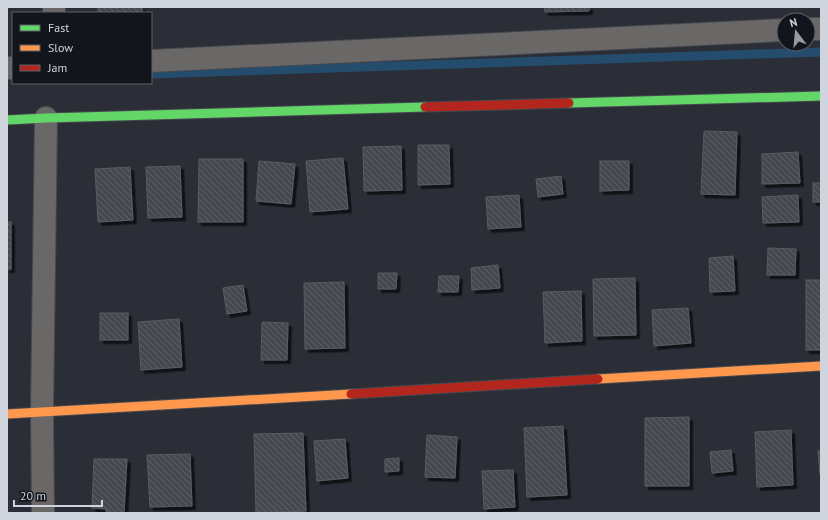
<svg xmlns="http://www.w3.org/2000/svg" width="828" height="520" viewBox="0 0 828 520" font-family="'PT Sans',sans-serif">
	<style>
		.lines { fill: none; stroke-linecap: round; stroke-linejoin: round }
		.stream { stroke: #244c6c; stroke-width: 9 }
		.building { fill: url(#building-back-hatch); stroke: #595c63; filter: url(#shadow) }
		.street-casing { stroke: #464950; stroke-width: 24 }
		.fast-casing { stroke: #464950; stroke-width: 11 }
		.slow-casing { stroke: #464950; stroke-width: 11 }
		.jam-casing { stroke: #464950; stroke-width: 11 }
		.street { stroke: #6a6767; stroke-width: 22 }
		.fast { stroke: #63d668; stroke-width: 9 }
		.slow { stroke: #ff974d; stroke-width: 9 }
		.jam { stroke: #b3261e; stroke-width: 9 }
	</style>
	<defs>
		<pattern id="building-back-hatch" width="6" height="6" patternUnits="userSpaceOnUse"><rect width="6" height="6" fill="#45484f"/><path d="M-1 5l2 2M0 0l6 6M5-1l2 2" fill="none" stroke="#5f6268"/></pattern>
		<filter id="shadow"><feDropShadow dx="3.5" dy="3.5" stdDeviation="0" flood-color="#0009"/></filter>
	</defs>
	<rect width="100%" height="100%" fill="#2b2e36"/>
	<g class="lines">
		<!-- stream -->
		<path class="stream" d="M 151,74 L 821,52"/>
	</g>
	<!-- building -->
	<g class="building">
		<rect x="98" y="7" width="44" height="6"/>
		<path d="M 544,7 L 589,7 L 589,11 L 545,12 Z"/>
		<path d="M 704,131 L 737,132 L 735,195 L 701,194 Z"/>
		<path d="M 418,145 L 449,145 L 450,184 L 418,185 Z"/>
		<path d="M 401,146 L 402,190 L 364,191 L 363,147 Z"/>
		<path d="M 798,152 L 800,183 L 762,184 L 762,154 Z"/>
		<path d="M 343,158 L 348,209 L 310,212 L 306,161 Z"/>
		<path d="M 199,159 L 243,159 L 243,222 L 198,222 Z"/>
		<path d="M 259,161 L 295,164 L 291,204 L 256,201 Z"/>
		<path d="M 600,161 L 629,161 L 629,190 L 600,191 Z"/>
		<path d="M 180,166 L 182,217 L 148,218 L 146,167 Z"/>
		<path d="M 130,167 L 133,220 L 98,222 L 95,169 Z"/>
		<path d="M 561,176 L 563,194 L 538,197 L 536,179 Z"/>
		<rect x="813" y="183" width="8" height="19"/>
		<path d="M 519,195 L 521,227 L 488,229 L 486,197 Z"/>
		<path d="M 798,195 L 799,222 L 763,223 L 762,197 Z"/>
		<rect x="7" y="222" width="4" height="47"/>
		<path d="M 768,248 L 796,249 L 795,275 L 767,275 Z"/>
		<path d="M 733,256 L 735,291 L 710,292 L 709,258 Z"/>
		<path d="M 498,265 L 500,288 L 472,290 L 471,268 Z"/>
		<path d="M 378,273 L 397,273 L 396,289 L 378,289 Z"/>
		<path d="M 439,276 L 459,276 L 458,292 L 438,292 Z"/>
		<path d="M 635,278 L 636,335 L 594,336 L 593,279 Z"/>
		<rect x="806" y="280" width="15" height="70"/>
		<path d="M 344,282 L 345,348 L 305,349 L 304,283 Z"/>
		<path d="M 243,285 L 247,311 L 227,314 L 223,288 Z"/>
		<path d="M 581,291 L 582,341 L 545,343 L 543,292 Z"/>
		<path d="M 688,308 L 691,343 L 654,346 L 652,310 Z"/>
		<rect x="100" y="313" width="28" height="27"/>
		<path d="M 179,319 L 182,367 L 141,370 L 138,322 Z"/>
		<path d="M 262,322 L 288,323 L 287,360 L 261,360 Z"/>
		<path d="M 689,417 L 689,486 L 645,486 L 645,418 Z"/>
		<path d="M 563,426 L 567,495 L 527,497 L 524,428 Z"/>
		<path d="M 791,430 L 793,485 L 757,487 L 755,432 Z"/>
		<path d="M 303,433 L 306,511 L 256,513 L 254,434 Z"/>
		<path d="M 427,435 L 457,437 L 455,478 L 425,477 Z"/>
		<path d="M 345,439 L 348,478 L 317,481 L 314,441 Z"/>
		<path d="M 731,450 L 733,471 L 712,473 L 710,452 Z"/>
		<path d="M 821,450 L 821,475 L 820,475 L 818,451 Z"/>
		<path d="M 190,454 L 192,506 L 150,507 L 147,455 Z"/>
		<path d="M 399,458 L 399,471 L 385,472 L 385,459 Z"/>
		<path d="M 94,459 L 127,459 L 124,513 L 106,513 L 106,509 L 92,508 Z"/>
		<path d="M 513,470 L 515,507 L 484,509 L 482,471 Z"/>
	</g>
	<g class="lines">
		<!-- street casing -->
		<g class="street-casing">
			<g id="street">
				<path d="M 54,13 L 54,7"/>
				<path d="M 808,29 L 821,29"/>
				<path d="M 151,61 L 784,30"/>
				<path d="M 7,68 L 13,68"/>
				<path d="M 43,513 L 42,412 L 46,118"/>
			</g>
		</g>
		<!-- fast casing -->
		<g class="fast-casing">
			<g id="fast">
				<path d="M 569,103 L 821,96"/>
				<path d="M 7,120 L 46,118 L 425,107"/>
			</g>
		</g>
		<!-- slow casing -->
		<g class="slow-casing">
			<g id="slow">
				<path d="M 598,379 L 821,366"/>
				<path d="M 7,414 L 351,394"/>
			</g>
		</g>
		<!-- jam casing -->
		<g class="jam-casing">
			<g id="jam">
				<path d="M 425,107 L 569,103"/>
				<path d="M 351,394 L 598,379"/>
			</g>
		</g>
		<!-- street -->
		<use href="#street" class="street"/>
		<!-- fast -->
		<use href="#fast" class="fast"/>
		<!-- slow -->
		<use href="#slow" class="slow"/>
		<!-- jam -->
		<use href="#jam" class="jam"/>
	</g>
	<!-- border -->
	<rect width="828" height="520" fill="none" stroke="#cfd4dd" stroke-width="16"/>
	<!-- legend -->
	<rect x="12" y="12" width="140" height="72" fill="#12151b" stroke="#5e6169"/>
	<rect x="20" y="25" width="20" height="6" fill="#63d668" stroke="#5e6169"/>
	<text x="48" y="32" font-size="12" fill="#cfd4dd">Fast</text>
	<rect x="20" y="45" width="20" height="6" fill="#ff974d" stroke="#5e6169"/>
	<text x="48" y="52" font-size="12" fill="#cfd4dd">Slow</text>
	<rect x="20" y="65" width="20" height="6" fill="#b3261e" stroke="#5e6169"/>
	<text x="48" y="72" font-size="12" fill="#cfd4dd">Jam</text>
	<!-- north arrow -->
	<g transform="translate(796 32) rotate(344)"><circle r="19" fill="#12151b" stroke="#5e6169"/>
	<path d="M0-3L7 15L0 10L-7 15Z" fill="#969aa3"/>
	<text y="-6" font-size="11" font-weight="bold" text-anchor="middle" fill="#cfd4dd">N</text>
	</g>
	<!-- scale -->
	<path d="M14 500v6h88v-6" fill="none" stroke="#cfd4dd" stroke-width="2"/>
	<text x="20" y="500" font-size="12" fill="#cfd4dd" stroke="#12151b" stroke-width="3" paint-order="stroke">20 m</text>
</svg>
